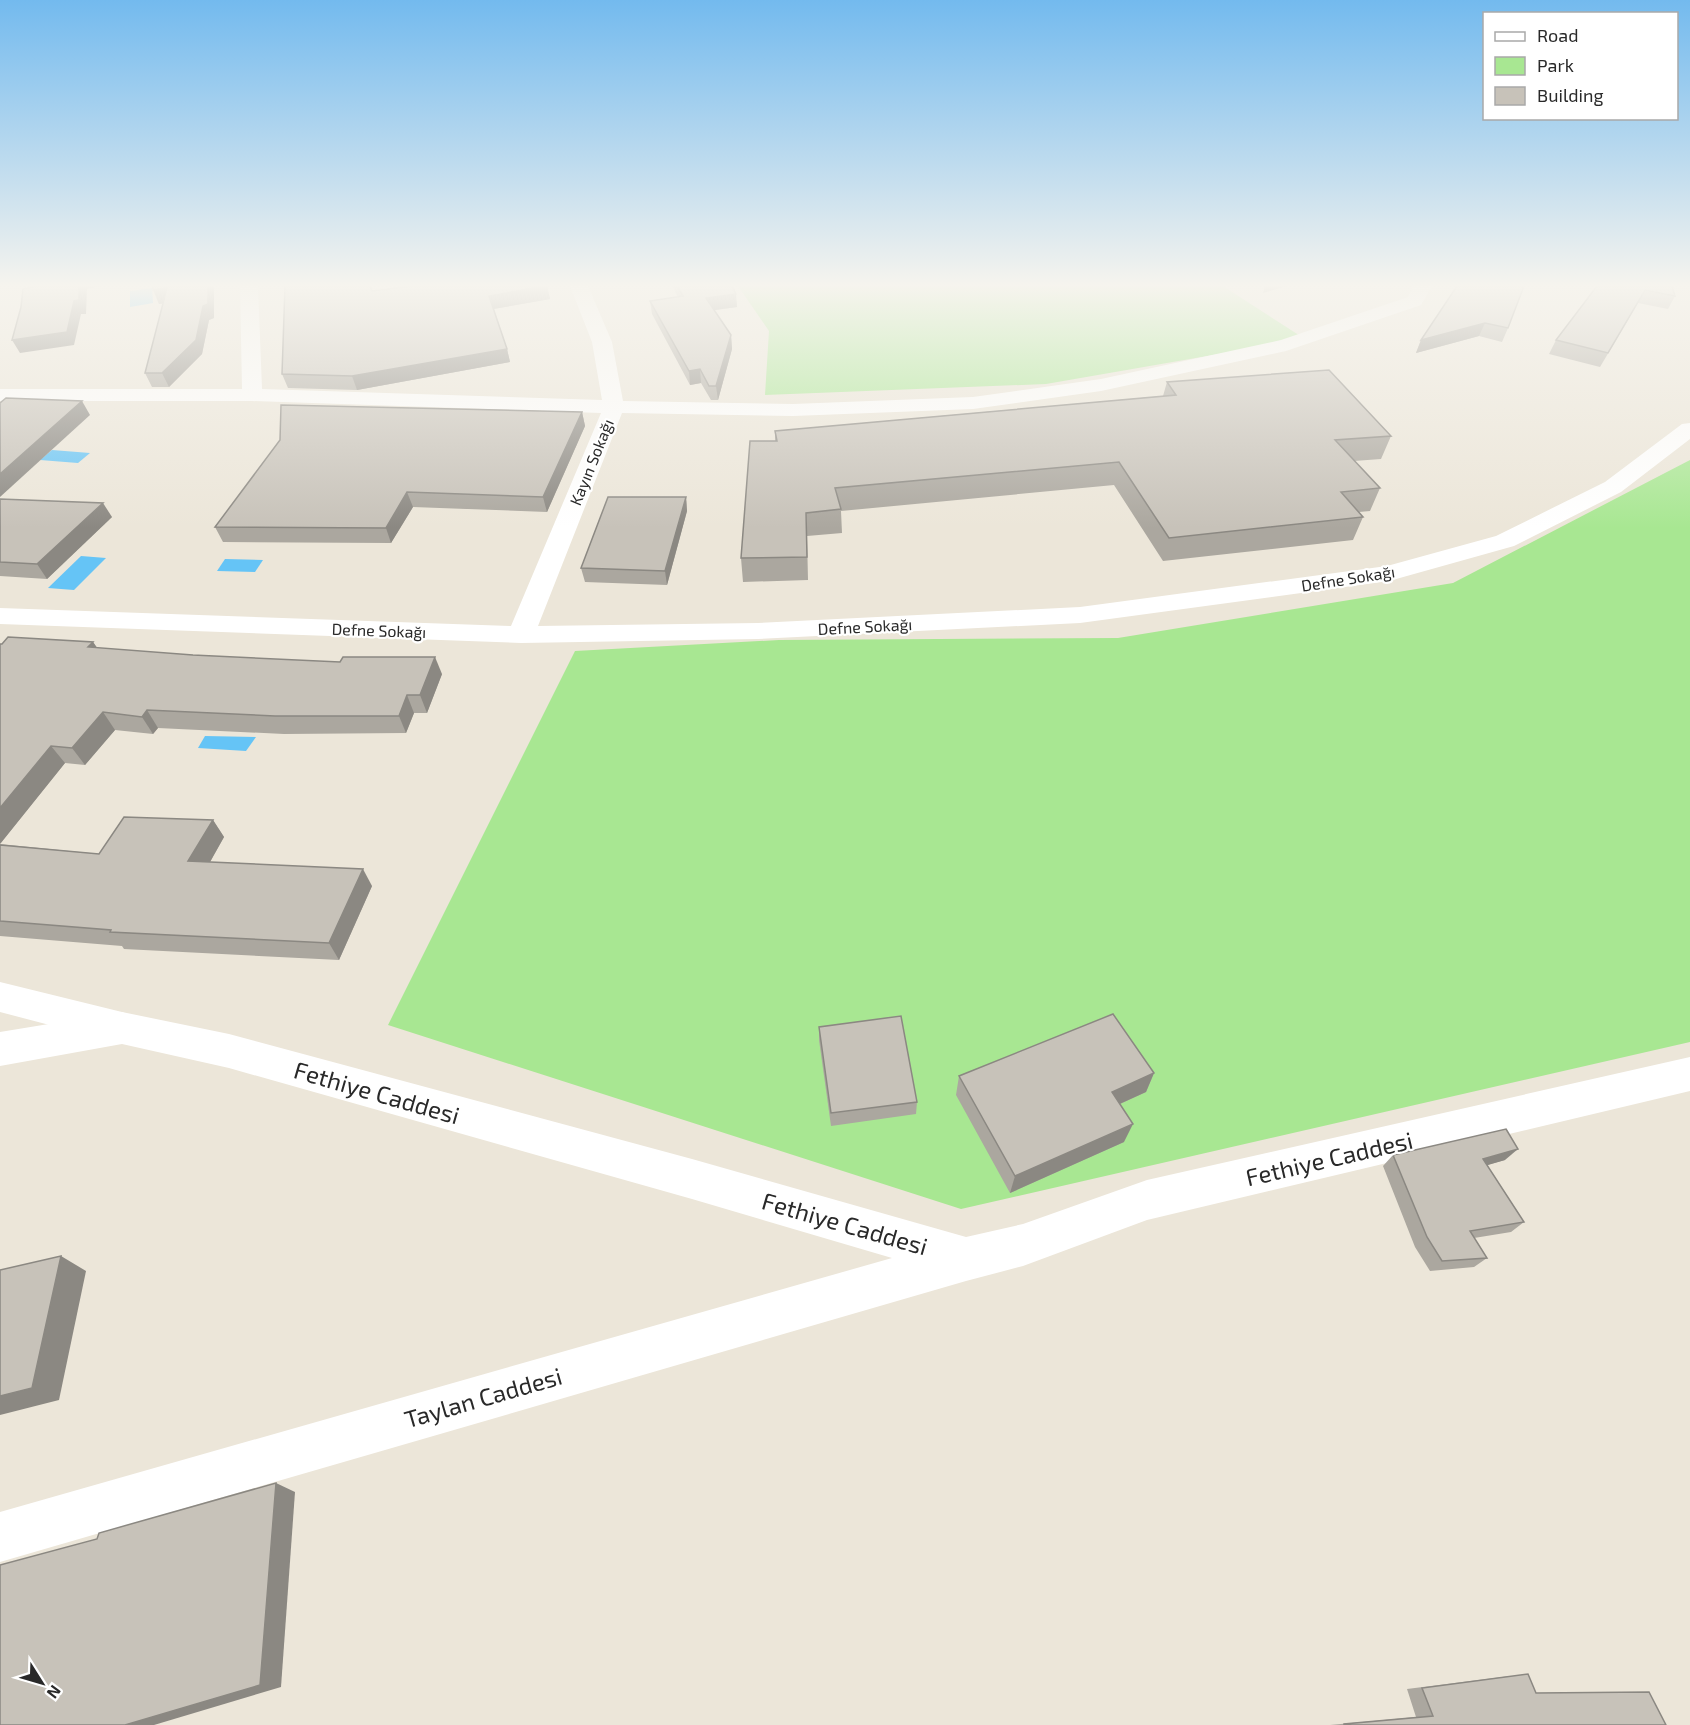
<svg xmlns="http://www.w3.org/2000/svg" width="1690" height="1725" viewBox="0 0 1690 1725" font-family="'Exo 2',sans-serif">
	<style>
		.green { fill: #a8e792 }
		.water { fill: #65c4f6 }
		.lines { fill: none; stroke-linecap: round; stroke-linejoin: round }
		.street { fill: #fff; fill-rule: evenodd }
		.secondary { fill: #fff; fill-rule: evenodd }
		.wall { fill: #aba79f }
		.shaded-wall { fill: #8b8882 }
		.building { fill: #c7c2b9; stroke: #8b8882; stroke-width: 1.5 }
		.labels { text-anchor: middle; dominant-baseline: central; stroke-width: 4.5; stroke-linejoin: round; paint-order: stroke }
		.far-street-label { font-size: 16px; fill: #292929; stroke: #fff }
		.near-street-label { font-size: 24px; fill: #292929; stroke: #fff }
	</style>
	<rect width="100%" height="100%" fill="#ece6d9"/>
	<!-- green -->
	<g class="green">
		<path d="M 738,286 L 1223,286 L 1305,339 L 1046,384 L 765,395 L 769,331 Z"/>
		<path d="M 1690,460 L 1690,1042 L 961,1209 L 388,1025 L 575,651 L 779,640 L 1118,638 L 1453,583 Z"/>
	</g>
	<!-- water -->
	<g class="water">
		<path d="M 152,288 L 153,303 L 130,307 L 130,291 Z"/>
		<path d="M 52,450 L 90,453 L 78,463 L 40,460 Z"/>
		<path d="M 81,556 L 106,558 L 74,590 L 48,588 Z"/>
		<path d="M 225,559 L 263,560 L 255,572 L 217,571 Z"/>
		<path d="M 205,736 L 256,737 L 246,751 L 198,748 Z"/>
	</g>
	<g class="lines">
		<!-- street -->
		<g class="street">
			<path d="M 240,286 L 258,286 L 262,389 L 602,400 L 592,342 L 570,286 L 588,286 L 612,342 L 623,401 L 793,404 L 973,397 L 1101,379 L 1281,340 L 1408,297 L 1414,286 L 1432,286 L 1421,305 L 1286,351 L 1101,391 L 973,409 L 793,416 L 622,413 L 538,626 L 758,623 L 1080,607 L 1387,566 L 1496,536 L 1605,482 L 1682,424 L 1690,423 L 1690,439 L 1621,492 L 1514,546 L 1389,581 L 1080,623 L 758,639 L 521,643 L 0,624 L 0,608 L 511,626 L 601,413 L 252,401 L 0,401 L 0,389 L 242,389 Z"/>
			<path d="M 122,1012 L 135,1017 L 141,1028 L 135,1039 L 122,1044 L 0,1066 L 0,1032 Z"/>
		</g>
		<!-- secondary -->
		<path class="secondary" d="M 0,982 L 122,1012 L 229,1034 L 692,1159 L 966,1237 L 1023,1224 L 1147,1180 L 1690,1057 L 1690,1091 L 1147,1220 L 1023,1266 L 966,1281 L 0,1562 L 0,1512 L 892,1258 L 692,1199 L 229,1068 L 122,1044 L 0,1012 Z"/>
	</g>
	<!-- wall -->
	<g class="wall">
		<path d="M 153,286 L 214,318 L 209,320 L 202,354 L 169,387 L 152,387 L 145,373 L 163,303 L 159,304 Z"/>
		<path d="M 547,286 L 550,299 L 494,309 L 507,349 L 510,362 L 357,390 L 288,388 L 282,374 L 372,291 Z"/>
		<path d="M 672,286 L 734,286 L 737,307 L 714,310 L 731,335 L 732,349 L 718,400 L 711,400 L 701,383 L 690,385 L 652,314 L 650,301 L 678,297 Z"/>
		<path d="M 1457,286 L 1508,328 L 1502,342 L 1479,336 L 1416,353 L 1421,340 Z"/>
		<path d="M 1595,286 L 1672,286 L 1675,296 L 1668,309 L 1638,303 L 1600,367 L 1549,354 L 1556,340 L 1594,290 Z"/>
		<path d="M 1167,382 L 1391,436 L 1381,459 L 1354,461 L 1380,488 L 1370,511 L 1359,512 L 1363,517 L 1353,540 L 1163,561 L 1114,485 L 841,511 L 842,533 L 807,536 L 808,580 L 743,582 L 741,558 L 775,441 L 775,431 L 1163,396 Z"/>
		<path d="M 582,412 L 585,426 L 547,512 L 413,507 L 391,543 L 223,542 L 215,527 Z"/>
		<path d="M 686,497 L 687,511 L 667,585 L 585,582 L 581,568 Z"/>
		<path d="M 0,499 L 112,517 L 47,579 L 0,576 Z"/>
		<path d="M 93,642 L 97,648 L 442,674 L 427,713 L 414,713 L 406,733 L 284,734 L 158,728 L 153,734 L 115,730 L 85,765 L 65,763 L 0,844 Z"/>
		<path d="M 213,820 L 224,837 L 210,862 L 372,886 L 339,960 L 124,949 L 122,946 L 0,936 L 0,844 L 99,854 Z"/>
		<path d="M 819,1027 L 917,1102 L 916,1114 L 831,1126 L 819,1040 Z"/>
		<path d="M 1154,1073 L 1146,1092 L 1120,1104 L 1124,1142 L 1010,1193 L 956,1095 L 959,1076 Z"/>
		<path d="M 1393,1155 L 1505,1160 L 1487,1165 L 1524,1222 L 1511,1232 L 1474,1238 L 1487,1258 L 1474,1267 L 1430,1271 L 1415,1247 L 1383,1166 Z"/>
		<path d="M 1510,1676 L 1536,1693 L 1666,1725 L 1330,1725 L 1416,1717 L 1407,1689 Z"/>
	</g>
	<!-- shaded-wall -->
	<g class="shaded-wall">
		<path d="M 79,286 L 101,286 L 87,289 L 86,314 L 81,314 L 74,345 L 20,353 L 12,340 Z"/>
		<path d="M 208,286 L 214,286 L 214,318 L 209,320 L 202,354 L 169,387 L 162,373 Z"/>
		<path d="M 547,286 L 550,299 L 493,309 L 489,296 Z"/>
		<path d="M 730,286 L 734,286 L 735,294 L 736,294 L 737,307 L 708,311 L 706,298 Z"/>
		<path d="M 1265,286 L 1287,286 L 1263,293 Z"/>
		<path d="M 167,288 L 173,302 L 159,304 L 153,290 Z"/>
		<path d="M 1485,323 L 1479,336 L 1416,353 L 1421,340 Z"/>
		<path d="M 731,335 L 732,349 L 718,400 L 716,386 Z"/>
		<path d="M 507,349 L 510,362 L 357,390 L 352,376 Z"/>
		<path d="M 700,369 L 701,383 L 690,385 L 689,371 Z"/>
		<path d="M 82,401 L 90,415 L 0,497 L 0,474 Z"/>
		<path d="M 582,412 L 585,426 L 547,512 L 543,497 Z"/>
		<path d="M 407,492 L 413,507 L 391,543 L 386,528 Z"/>
		<path d="M 686,497 L 687,511 L 667,585 L 665,571 Z"/>
		<path d="M 103,503 L 112,517 L 47,579 L 37,564 Z"/>
		<path d="M 93,642 L 105,659 L 88,647 Z"/>
		<path d="M 435,657 L 442,674 L 427,713 L 420,695 Z"/>
		<path d="M 407,695 L 414,713 L 406,733 L 399,716 Z"/>
		<path d="M 147,710 L 158,728 L 153,734 L 142,717 Z"/>
		<path d="M 103,712 L 115,730 L 85,765 L 72,748 Z"/>
		<path d="M 51,746 L 65,763 L 0,844 L 0,808 Z"/>
		<path d="M 213,820 L 224,837 L 201,878 L 188,861 Z"/>
		<path d="M 363,869 L 372,886 L 339,960 L 329,943 Z"/>
		<path d="M 1154,1073 L 1146,1092 L 1104,1111 L 1112,1092 Z"/>
		<path d="M 1133,1124 L 1124,1142 L 1010,1193 L 1015,1176 Z"/>
		<path d="M 1518,1149 L 1505,1160 L 1471,1170 L 1483,1159 Z"/>
		<path d="M 61,1256 L 86,1271 L 59,1400 L 0,1415 L 0,1396 Z"/>
		<path d="M 276,1483 L 295,1492 L 281,1687 L 154,1725 L 125,1725 Z"/>
	</g>
	<!-- building -->
	<g class="building">
		<path d="M 33,286 L 79,286 L 79,300 L 74,301 L 67,332 L 12,340 L 21,307 L 23,289 L 33,287 Z"/>
		<path d="M 153,286 L 208,286 L 208,304 L 203,306 L 196,340 L 162,373 L 145,373 L 167,288 L 153,290 Z"/>
		<path d="M 285,286 L 370,286 L 372,291 L 413,286 L 545,286 L 489,296 L 507,349 L 352,376 L 282,374 Z"/>
		<path d="M 677,286 L 732,286 L 736,294 L 706,298 L 731,335 L 716,386 L 709,386 L 700,369 L 689,371 L 650,301 L 683,296 Z"/>
		<path d="M 1457,286 L 1524,286 L 1508,328 L 1485,323 L 1421,340 Z"/>
		<path d="M 1597,286 L 1672,286 L 1675,296 L 1645,290 L 1608,353 L 1556,340 Z"/>
		<path d="M 1329,370 L 1391,436 L 1335,440 L 1380,488 L 1341,492 L 1363,517 L 1169,538 L 1119,462 L 835,488 L 841,509 L 806,513 L 807,557 L 741,558 L 750,441 L 777,441 L 775,431 L 1176,395 L 1167,382 Z"/>
		<path d="M 6,398 L 82,401 L 0,474 L 0,403 Z"/>
		<path d="M 281,405 L 582,412 L 543,497 L 407,492 L 386,528 L 215,527 L 280,440 Z"/>
		<path d="M 608,497 L 686,497 L 665,571 L 581,568 Z"/>
		<path d="M 0,499 L 103,503 L 37,564 L 0,562 Z"/>
		<path d="M 8,637 L 93,642 L 88,647 L 193,655 L 340,662 L 343,657 L 435,657 L 420,695 L 407,695 L 399,716 L 275,716 L 147,710 L 142,717 L 103,712 L 72,748 L 51,746 L 0,808 L 0,644 L 2,644 Z"/>
		<path d="M 124,817 L 213,820 L 188,861 L 363,869 L 329,943 L 110,932 L 111,930 L 0,921 L 0,845 L 99,854 Z"/>
		<path d="M 1113,1014 L 1154,1073 L 1112,1092 L 1133,1124 L 1015,1176 L 959,1076 Z"/>
		<path d="M 901,1016 L 917,1102 L 831,1113 L 819,1027 Z"/>
		<path d="M 1506,1129 L 1518,1149 L 1483,1159 L 1524,1222 L 1470,1231 L 1487,1258 L 1442,1261 L 1427,1237 L 1393,1155 Z"/>
		<path d="M 61,1256 L 32,1388 L 0,1396 L 0,1270 Z"/>
		<path d="M 276,1483 L 260,1685 L 125,1725 L 0,1725 L 0,1565 L 97,1539 L 99,1533 Z"/>
		<path d="M 1528,1674 L 1536,1693 L 1649,1692 L 1666,1725 L 1344,1725 L 1344,1724 L 1433,1716 L 1422,1688 Z"/>
	</g>
	<!-- sky -->
	<linearGradient id="sky" x2="0" y2="1"><stop stop-color="#73baee"/><stop offset="0.54" stop-color="#f6f4ee"/><stop offset="1" stop-color="#f6f4ee" stop-opacity="0"/></linearGradient>
	<rect width="1690" height="528" fill="url(#sky)"/>
	<g class="labels">
		<!-- far-street labels -->
		<g class="far-street-label">
			<text transform="translate(591 462) rotate(-68)">Kayın Sokağı</text>
			<text transform="translate(1348 578) rotate(-9)">Defne Sokağı</text>
			<text transform="translate(865 626) rotate(-3)">Defne Sokağı</text>
			<text transform="translate(379 630) rotate(2)">Defne Sokağı</text>
		</g>
		<!-- near-street labels -->
		<g class="near-street-label">
			<text transform="translate(377 1092) rotate(16)">Fethiye Caddesi</text>
			<text transform="translate(1329 1158) rotate(-13)">Fethiye Caddesi</text>
			<text transform="translate(845 1223) rotate(16)">Fethiye Caddesi</text>
			<text transform="translate(483 1397) rotate(-16)">Taylan Caddesi</text>
		</g>
	</g>
	<!-- legend -->
	<rect x="1483" y="12" width="195" height="108" fill="#ffffff" stroke="#a9a9a9" stroke-width="1.5"/>
	<rect x="1495" y="32" width="30" height="9" fill="#ffffff" stroke="#a9a9a9" stroke-width="1.5"/>
	<text x="1537" y="42" font-size="18" fill="#292929">Road</text>
	<rect x="1495" y="57" width="30" height="18" fill="#a8e792" stroke="#a9a9a9" stroke-width="1.5"/>
	<text x="1537" y="72" font-size="18" fill="#292929">Park</text>
	<rect x="1495" y="87" width="30" height="18" fill="#c7c2b9" stroke="#a9a9a9" stroke-width="1.5"/>
	<text x="1537" y="102" font-size="18" fill="#292929">Building</text>
	<!-- north arrow -->
	<g transform="translate(42 1683) rotate(127)" stroke="#ffffff" stroke-width="4.5" paint-order="stroke">
	<path d="M0-4.5L10 22L0 15L-10 22Z" fill="#292929"/>
	<text y="-9" font-size="16" font-weight="bold" text-anchor="middle" fill="#292929">N</text>
	</g>
</svg>
